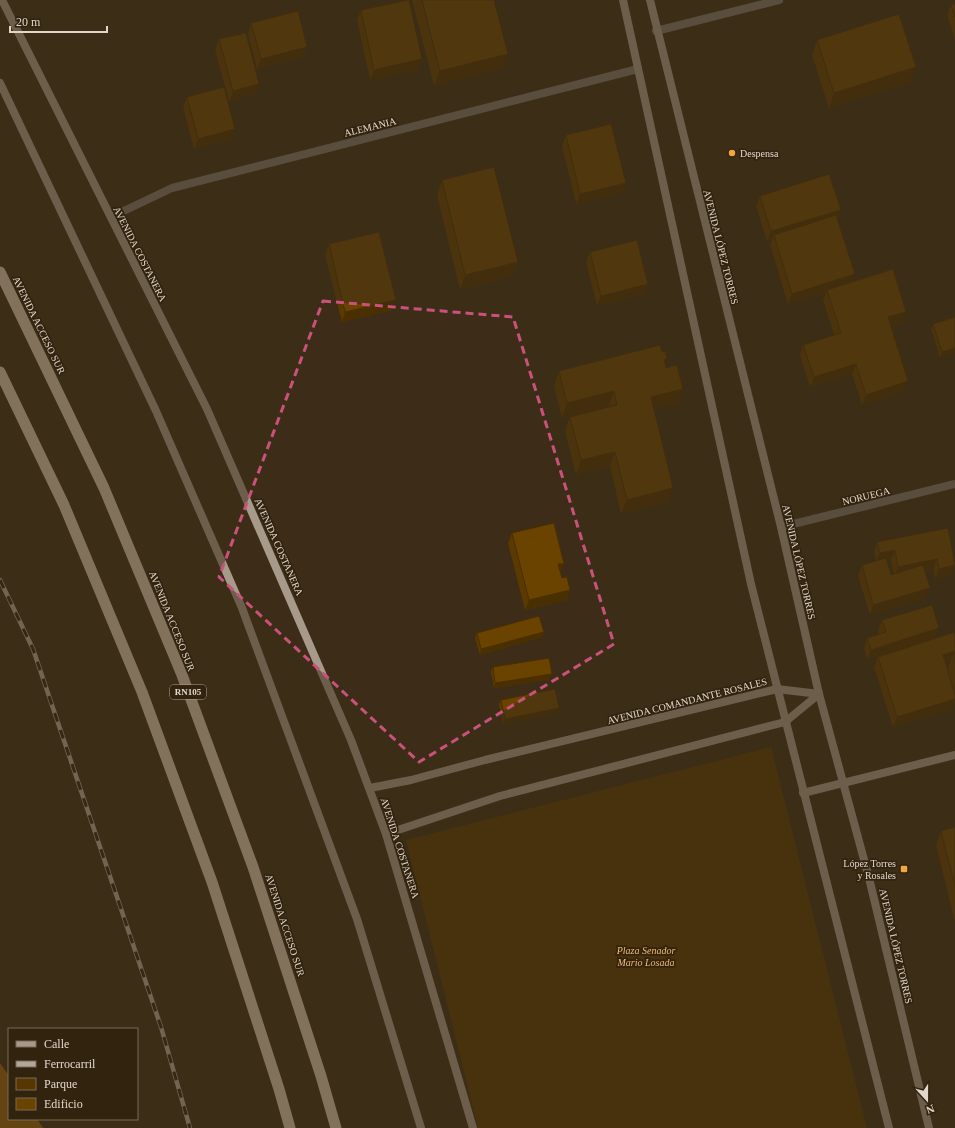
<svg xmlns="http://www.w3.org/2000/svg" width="955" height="1128" viewBox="0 0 955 1128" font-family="'Times New Roman',serif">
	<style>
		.green { fill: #573601 }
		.water { fill: #96620a }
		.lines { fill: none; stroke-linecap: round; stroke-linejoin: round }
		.minor { stroke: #7c746a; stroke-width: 8 }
		.secondary { stroke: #a79a8b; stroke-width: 8 }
		.trunk { stroke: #d8c5ae; stroke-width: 11 }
		.rail-casing { stroke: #b2a798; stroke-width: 4.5 }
		.rail { stroke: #32230f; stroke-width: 3; stroke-dasharray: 9; stroke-linecap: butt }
		.wall { fill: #5b3a00; fill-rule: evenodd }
		.shaded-wall { fill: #4a2f00 }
		.building { fill: #6a4300; stroke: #4a2f00 }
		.marked { fill: none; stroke: #cb517d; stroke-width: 3; stroke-dasharray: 8 5; stroke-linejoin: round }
		.poi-dot { fill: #efa73e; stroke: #32230f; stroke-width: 1.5 }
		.labels { text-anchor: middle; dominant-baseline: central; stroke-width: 3.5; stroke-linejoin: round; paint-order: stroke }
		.shield { fill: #32230f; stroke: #aca193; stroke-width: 1 }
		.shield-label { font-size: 9px; font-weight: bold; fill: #e1d7cb }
		.street-label { font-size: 10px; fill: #e1d7cb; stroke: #32230f }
		.poi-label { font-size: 10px; fill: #e1d7cb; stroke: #32230f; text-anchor: start }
		.park-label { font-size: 10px; font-style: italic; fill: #f6bc72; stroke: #32230f }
	</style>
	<rect width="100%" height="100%" fill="#3d2d18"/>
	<!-- green -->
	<path class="green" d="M 771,747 L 867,1128 L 478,1128 L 406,840 Z"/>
	<!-- water -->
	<path class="water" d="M 0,1063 L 9,1076 L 9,1119 L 37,1119 L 43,1128 L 0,1128 Z"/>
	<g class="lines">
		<!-- minor -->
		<g class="minor">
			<path d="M 656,31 L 779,0"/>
			<path d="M 111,217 L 172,188 L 638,69"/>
			<path d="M 781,527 L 955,484"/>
		</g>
		<!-- secondary -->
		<g class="secondary">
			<path d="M 2,0 L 207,409 L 351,740 L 386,834 L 473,1128"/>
			<path d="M 623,0 L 751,584 L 889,1128"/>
			<path d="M 650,0 L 781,527 L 819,694 L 869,878 L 929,1128"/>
			<path d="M 0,83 L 156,411 L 242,608 L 357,919 L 421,1128"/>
			<path d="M 370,788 L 411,780 L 485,760 L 777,689 L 819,694"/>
			<path d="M 803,793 L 955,755"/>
			<path d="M 386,834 L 500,796 L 785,722 L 819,694"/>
		</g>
		<!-- trunk -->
		<g class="trunk">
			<path d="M 0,272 L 104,488 L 182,675 L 253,867 L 321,1076 L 336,1128"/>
			<path d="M 0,372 L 64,505 L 142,692 L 212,882 L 279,1089 L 290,1128"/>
		</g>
		<!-- rail casing -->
		<g class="rail-casing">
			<path id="rail" d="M 0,580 L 33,649 L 161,1027 L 190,1128"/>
		</g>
		<!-- rail -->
		<use href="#rail" class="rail"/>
	</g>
	<!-- wall -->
	<g class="wall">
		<path d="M 412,0 L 494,0 L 503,68 L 434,86 Z"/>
		<path d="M 955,4 L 955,39 L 947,15 L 951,5 Z"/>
		<path d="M 361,10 L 419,69 L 370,80 L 357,20 Z"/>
		<path d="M 251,23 L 307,47 L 303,57 L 257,69 L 248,34 Z"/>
		<path d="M 219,39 L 259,84 L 255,94 L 229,101 L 215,50 Z"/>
		<path d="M 817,40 L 916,67 L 911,82 L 829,108 L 812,55 Z"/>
		<path d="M 187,97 L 231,139 L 194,149 L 183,107 Z"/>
		<path d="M 566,135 L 626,183 L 622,193 L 576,204 L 562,146 Z"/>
		<path d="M 442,180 L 513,276 L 460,290 L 437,195 Z"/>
		<path d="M 760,196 L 841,210 L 837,218 L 852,282 L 906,312 L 903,322 L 891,326 L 905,391 L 862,405 L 852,374 L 810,387 L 800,355 L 803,345 L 834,335 L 823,300 L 826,292 L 788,304 L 770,245 L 772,240 L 767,241 L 756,206 Z"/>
		<path d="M 329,244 L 392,310 L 342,322 L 325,255 Z"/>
		<path d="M 590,252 L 644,294 L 597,306 L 586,262 Z"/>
		<path d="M 955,317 L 940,358 L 931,329 L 933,324 Z"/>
		<path d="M 665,365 L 666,368 L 683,389 L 678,404 L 654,409 L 668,502 L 621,514 L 610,466 L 576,475 L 565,431 L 570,417 L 609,407 L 609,406 L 562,418 L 554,386 L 559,371 Z"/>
		<path d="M 948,528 L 955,565 L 951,576 L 935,579 L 933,569 L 925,571 L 926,598 L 870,615 L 858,576 L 862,565 L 876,561 L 874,552 L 877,542 ZM 891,560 L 894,574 L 891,575 L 887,561 Z"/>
		<path d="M 512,533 L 560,572 L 562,578 L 570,590 L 566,600 L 525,610 L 508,543 Z"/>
		<path d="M 882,620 L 935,638 L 867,660 L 864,648 L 867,638 L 879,634 L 878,631 Z"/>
		<path d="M 544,632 L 542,637 L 480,655 L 475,638 L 477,633 Z"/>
		<path d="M 955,632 L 955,694 L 947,670 L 950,662 L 945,663 L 953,709 L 893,727 L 874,667 L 878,657 Z"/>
		<path d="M 493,667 L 550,679 L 494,688 L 491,672 Z"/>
		<path d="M 501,700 L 557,713 L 503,724 L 499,705 Z"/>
		<path d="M 955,827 L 955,922 L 936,845 L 941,831 Z"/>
	</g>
	<!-- shaded-wall -->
	<g class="shaded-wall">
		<path d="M 307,47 L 303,57 L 257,69 L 261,59 Z"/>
		<path d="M 508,54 L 503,68 L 434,86 L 440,71 Z"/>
		<path d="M 422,59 L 419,69 L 370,80 L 374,70 Z"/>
		<path d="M 916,67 L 911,82 L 829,108 L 834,93 Z"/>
		<path d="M 259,84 L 255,94 L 229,101 L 233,91 Z"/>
		<path d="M 235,129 L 231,139 L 194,149 L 198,139 Z"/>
		<path d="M 626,183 L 622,193 L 576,204 L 580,194 Z"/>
		<path d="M 841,210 L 837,220 L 774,235 L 772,240 L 767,241 L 771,231 Z"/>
		<path d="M 518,262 L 513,276 L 460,290 L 465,275 Z"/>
		<path d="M 855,274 L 851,284 L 827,290 L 826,292 L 788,304 L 792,294 Z"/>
		<path d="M 648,284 L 644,294 L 597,306 L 601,296 Z"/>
		<path d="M 396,300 L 392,310 L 342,322 L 345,312 Z"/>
		<path d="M 906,312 L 903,322 L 884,328 L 888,317 Z"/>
		<path d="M 955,348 L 955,353 L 940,358 L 942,352 Z"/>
		<path d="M 667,359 L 662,373 L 664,360 Z"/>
		<path d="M 856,364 L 852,374 L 810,387 L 814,377 Z"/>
		<path d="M 908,381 L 905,391 L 862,405 L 866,395 Z"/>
		<path d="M 683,389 L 678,404 L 646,411 L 651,397 Z"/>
		<path d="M 614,391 L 609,406 L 562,418 L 567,403 Z"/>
		<path d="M 615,452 L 610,466 L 576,475 L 581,460 Z"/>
		<path d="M 673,488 L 668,502 L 621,514 L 627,500 Z"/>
		<path d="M 895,550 L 891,560 L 876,563 L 880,553 Z"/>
		<path d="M 937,559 L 933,569 L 894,577 L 898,567 Z"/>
		<path d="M 558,564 L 564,564 L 560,574 Z"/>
		<path d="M 955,565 L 951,576 L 935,579 L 939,569 Z"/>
		<path d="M 930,588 L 926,598 L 870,615 L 873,605 Z"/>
		<path d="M 570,590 L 566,600 L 525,610 L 529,600 Z"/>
		<path d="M 939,628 L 935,638 L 867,660 L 871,650 Z"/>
		<path d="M 544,632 L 542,637 L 480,655 L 481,649 Z"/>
		<path d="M 955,651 L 955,660 L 953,655 L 950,662 L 939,665 L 943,655 Z"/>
		<path d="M 552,674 L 550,679 L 494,688 L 495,683 Z"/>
		<path d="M 955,699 L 955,702 L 953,709 L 893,727 L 897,717 Z"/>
		<path d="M 559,708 L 557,713 L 503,724 L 505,719 Z"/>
	</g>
	<!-- building -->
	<g class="building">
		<path d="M 408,0 L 409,0 L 422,59 L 374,70 L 361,10 Z"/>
		<path d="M 422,0 L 494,0 L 508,54 L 440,71 Z"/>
		<path d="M 955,4 L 955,17 L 951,5 Z"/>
		<path d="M 298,11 L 307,47 L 261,59 L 251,23 Z"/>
		<path d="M 899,14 L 916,67 L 834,93 L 817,40 Z"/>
		<path d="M 246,33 L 259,84 L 233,91 L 219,39 Z"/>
		<path d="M 224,87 L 235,129 L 198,139 L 187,97 Z"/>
		<path d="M 611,124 L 626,183 L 580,194 L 566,135 Z"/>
		<path d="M 494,167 L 518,262 L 465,275 L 442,180 Z"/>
		<path d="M 829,174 L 841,210 L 771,231 L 760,196 Z"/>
		<path d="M 836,215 L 855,274 L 792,294 L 774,235 Z"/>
		<path d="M 379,232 L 396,300 L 345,312 L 329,244 Z"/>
		<path d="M 637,240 L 648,284 L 601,296 L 590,252 Z"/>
		<path d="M 893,269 L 906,312 L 888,317 L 908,381 L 866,395 L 856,364 L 814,377 L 803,345 L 841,333 L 827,290 Z"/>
		<path d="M 955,317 L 955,348 L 942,352 L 933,324 Z"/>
		<path d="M 660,345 L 662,352 L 665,351 L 667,359 L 664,360 L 666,368 L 677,365 L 683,389 L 651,397 L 673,488 L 627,500 L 615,452 L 581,460 L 570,417 L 617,405 L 614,391 L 567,403 L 559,371 Z"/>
		<path d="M 554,523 L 564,564 L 558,564 L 562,578 L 567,577 L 570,590 L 529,600 L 512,533 Z"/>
		<path d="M 948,528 L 955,565 L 939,569 L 937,559 L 898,567 L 895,550 L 880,553 L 877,542 Z"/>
		<path d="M 886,558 L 891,575 L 923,565 L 930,588 L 873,605 L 862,565 Z"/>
		<path d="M 932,605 L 939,628 L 871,650 L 867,638 L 886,632 L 882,620 Z"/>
		<path d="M 539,616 L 544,632 L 481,649 L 477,633 Z"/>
		<path d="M 955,632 L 955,651 L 943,655 L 955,695 L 955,699 L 897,717 L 878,657 Z"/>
		<path d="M 955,654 L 955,662 L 953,655 Z"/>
		<path d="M 549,658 L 552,674 L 495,683 L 493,667 Z"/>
		<path d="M 555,689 L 559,708 L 505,719 L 501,700 Z"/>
		<path d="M 955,827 L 955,886 L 941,831 Z"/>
	</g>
	<!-- marked area -->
	<path d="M0 0H955V1128H0ZM 323,301 L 513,317 L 614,644 L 419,762 L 219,577 Z" fill="#3d2d18" fill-opacity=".55" fill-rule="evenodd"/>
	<path class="marked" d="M 323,301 L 513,317 L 614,644 L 419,762 L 219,577 Z"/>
	<!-- markers -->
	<g class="poi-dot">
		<circle cx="732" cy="153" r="4"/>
		<rect x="900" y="865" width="8" height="8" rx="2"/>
	</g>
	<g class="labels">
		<!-- shield labels -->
		<rect class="shield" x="170" y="685" width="36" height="14" rx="3"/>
		<g class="shield-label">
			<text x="188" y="692">RN105</text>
		</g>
		<!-- street labels -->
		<g class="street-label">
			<text transform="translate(370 127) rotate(-14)">ALEMANIA</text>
			<text transform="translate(721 247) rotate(76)">AVENIDA LÓPEZ TORRES</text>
			<text transform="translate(140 254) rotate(63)">AVENIDA COSTANERA</text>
			<text transform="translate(39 325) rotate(64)">AVENIDA ACCESO SUR</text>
			<text transform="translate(866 496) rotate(-14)">NORUEGA</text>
			<text transform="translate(279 547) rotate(66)">AVENIDA COSTANERA</text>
			<text transform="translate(799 562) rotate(77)">AVENIDA LÓPEZ TORRES</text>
			<text transform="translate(172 621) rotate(68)">AVENIDA ACCESO SUR</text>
			<text transform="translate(687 701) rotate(-14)">AVENIDA COMANDANTE ROSALES</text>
			<text transform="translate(400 848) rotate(72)">AVENIDA COSTANERA</text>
			<text transform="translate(285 925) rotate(72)">AVENIDA ACCESO SUR</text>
			<text transform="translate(896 946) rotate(77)">AVENIDA LÓPEZ TORRES</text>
		</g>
		<!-- poi labels -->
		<g class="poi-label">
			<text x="740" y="153">Despensa</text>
			<text x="896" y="863" text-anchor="end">López Torres<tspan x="896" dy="12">y Rosales</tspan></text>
		</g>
		<!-- park labels -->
		<g class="park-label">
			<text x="646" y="950">Plaza Senador<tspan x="646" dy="12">Mario Losada</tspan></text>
		</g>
	</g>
	<!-- legend -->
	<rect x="8" y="1028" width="130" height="92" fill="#32230f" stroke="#786b5a"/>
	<rect x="16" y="1041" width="20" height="6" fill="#a79a8b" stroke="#786b5a"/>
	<text x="44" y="1048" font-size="12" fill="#e1d7cb">Calle</text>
	<rect x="16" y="1061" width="20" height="6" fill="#b2a798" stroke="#786b5a"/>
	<text x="44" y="1068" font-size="12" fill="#e1d7cb">Ferrocarril</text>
	<rect x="16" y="1078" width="20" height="12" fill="#573601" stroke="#786b5a"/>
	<text x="44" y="1088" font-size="12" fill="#e1d7cb">Parque</text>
	<rect x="16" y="1098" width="20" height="12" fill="#6a4300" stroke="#786b5a"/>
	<text x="44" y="1108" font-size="12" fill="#e1d7cb">Edificio</text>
	<!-- north arrow -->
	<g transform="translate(927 1100) rotate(159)" stroke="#32230f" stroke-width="3" paint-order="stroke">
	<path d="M0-3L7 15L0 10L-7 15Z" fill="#e1d7cb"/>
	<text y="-6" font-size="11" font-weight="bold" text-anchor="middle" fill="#e1d7cb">N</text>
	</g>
	<!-- scale -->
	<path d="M10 26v6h97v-6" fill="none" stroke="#e1d7cb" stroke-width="2"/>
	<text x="16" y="26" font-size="12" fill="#e1d7cb" stroke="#32230f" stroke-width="3" paint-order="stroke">20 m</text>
</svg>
